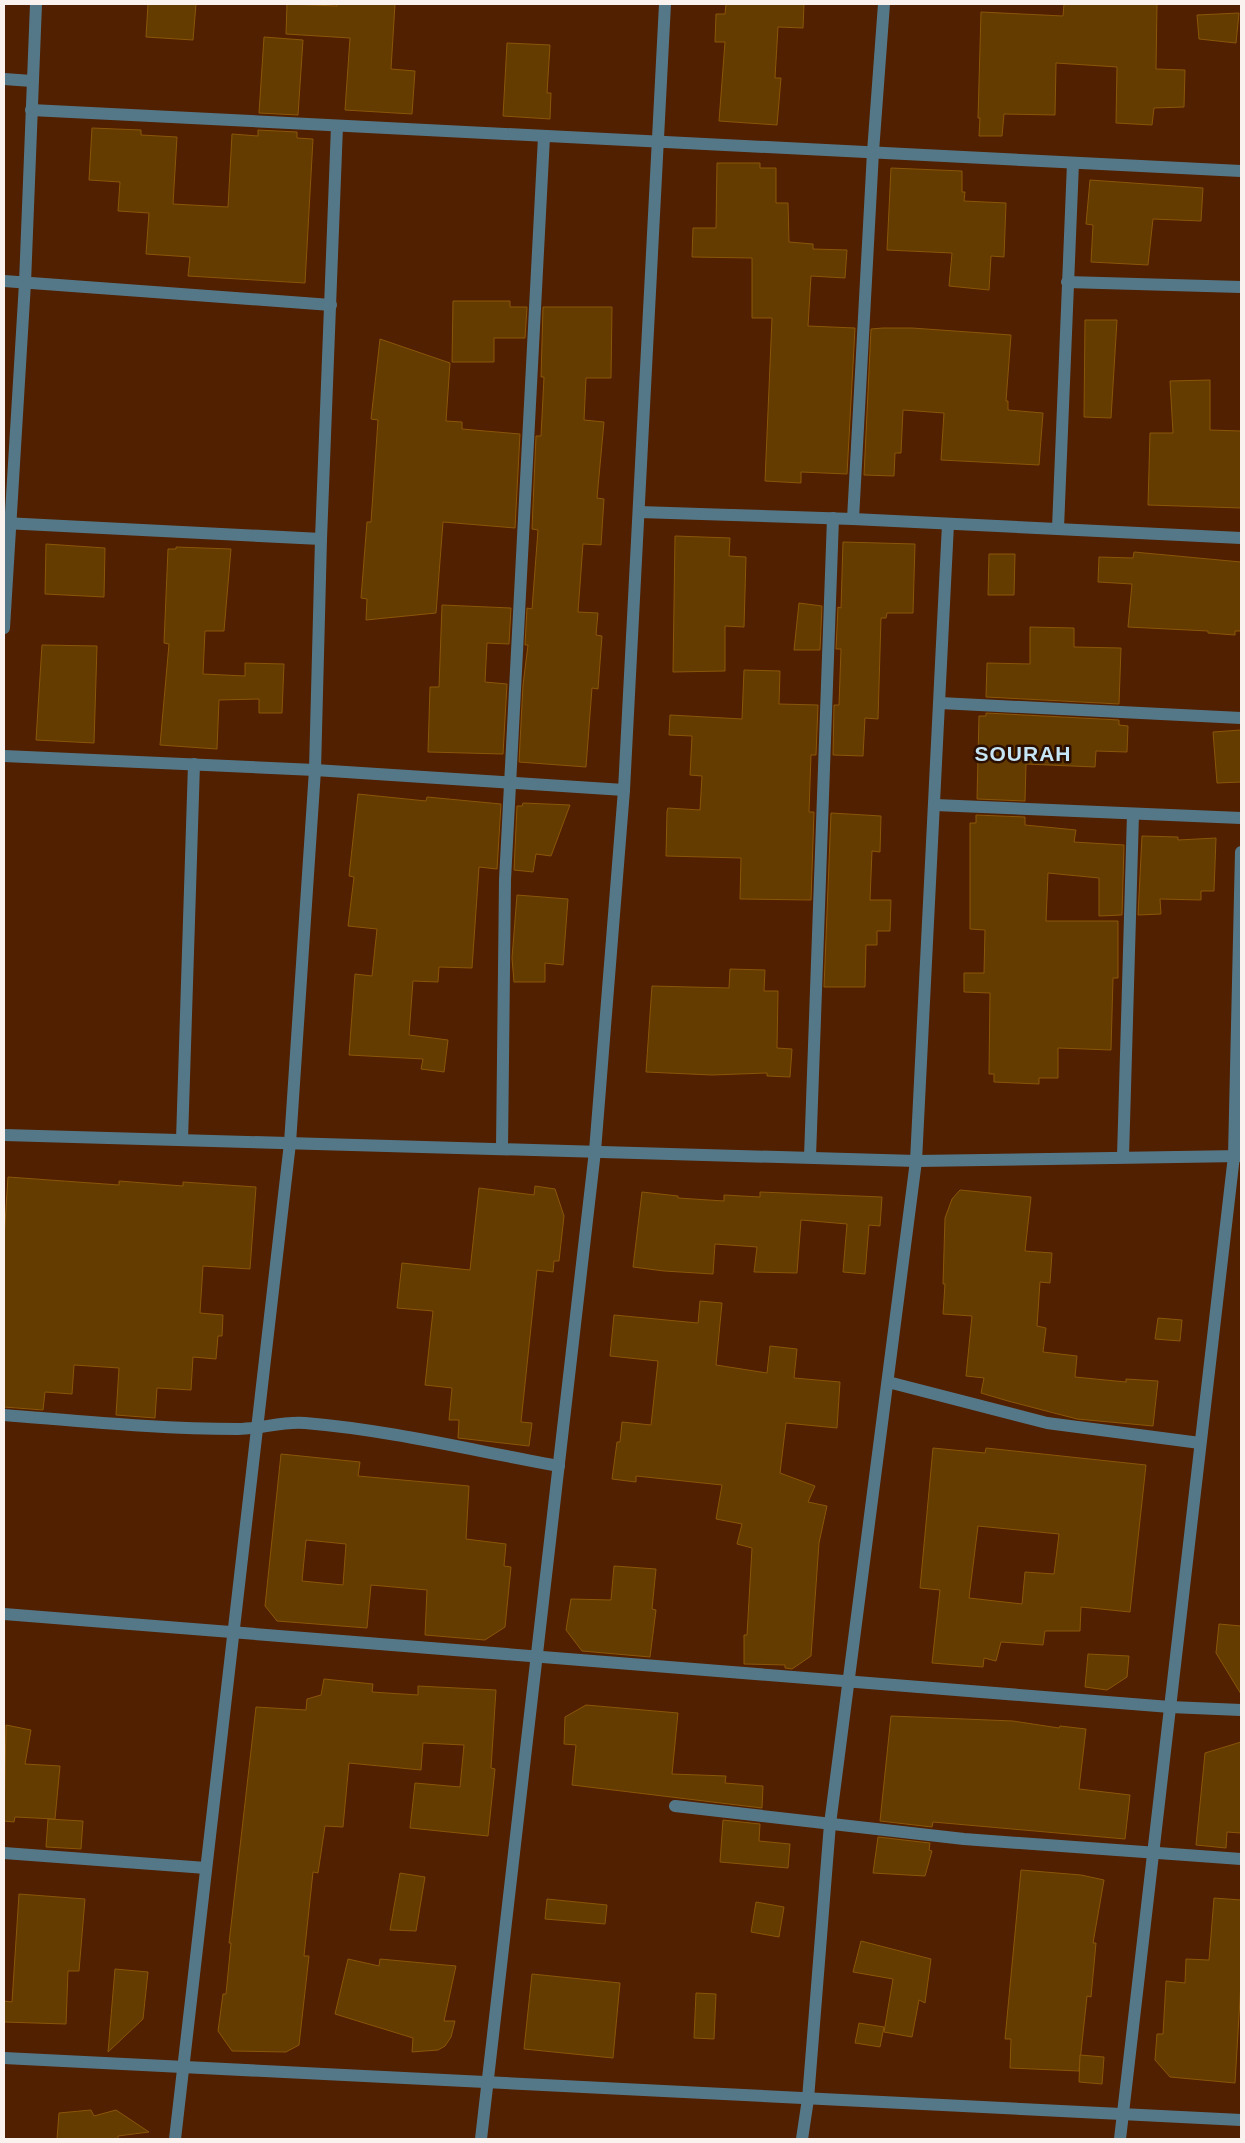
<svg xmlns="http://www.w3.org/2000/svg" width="1245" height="2143" viewBox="0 0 1245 2143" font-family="Helvetica,sans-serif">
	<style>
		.building { fill: #643c00; stroke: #8a5609; fill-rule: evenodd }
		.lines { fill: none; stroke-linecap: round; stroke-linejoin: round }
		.minor { stroke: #557889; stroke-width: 12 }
		.labels { text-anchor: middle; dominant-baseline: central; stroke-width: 5; stroke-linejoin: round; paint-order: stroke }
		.district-label { font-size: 21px; font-weight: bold; letter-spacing: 1px; fill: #c6e6f5; stroke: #2b0f01 }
	</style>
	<rect width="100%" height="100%" fill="#512000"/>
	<!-- building -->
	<g class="building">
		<path d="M 148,4 L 196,4 L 193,40 L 146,37 Z"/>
		<path d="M 287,4 L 337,6 L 337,4 L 395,4 L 391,69 L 415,71 L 412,114 L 345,110 L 350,38 L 286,34 Z"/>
		<path d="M 726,4 L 804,4 L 803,28 L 778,27 L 775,78 L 781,78 L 777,125 L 719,121 L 725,42 L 715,42 L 716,14 L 725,14 Z"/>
		<path d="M 1064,4 L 1157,4 L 1156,69 L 1185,70 L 1184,107 L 1154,108 L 1152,125 L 1116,123 L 1117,67 L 1056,63 L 1055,115 L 1004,114 L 1002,136 L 979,136 L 980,118 L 978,118 L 981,12 L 1063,16 Z"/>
		<path d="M 1239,13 L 1236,43 L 1199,39 L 1197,15 Z"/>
		<path d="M 264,37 L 303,40 L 298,115 L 259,113 Z"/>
		<path d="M 507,43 L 550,45 L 547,93 L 551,93 L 550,119 L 503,116 Z"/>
		<path d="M 92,128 L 141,130 L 141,135 L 177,137 L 173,204 L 228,207 L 232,134 L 258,136 L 258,130 L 297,132 L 297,138 L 313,139 L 305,283 L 188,276 L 190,257 L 146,254 L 149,213 L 118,211 L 120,182 L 89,180 Z"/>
		<path d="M 717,163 L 760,163 L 760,168 L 776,168 L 776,203 L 788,203 L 789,242 L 813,244 L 813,249 L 847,250 L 845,278 L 811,276 L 808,326 L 855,328 L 847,474 L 801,472 L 801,483 L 765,481 L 772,318 L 752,318 L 752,258 L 692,257 L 693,228 L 716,228 Z"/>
		<path d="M 891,168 L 962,171 L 962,192 L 965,192 L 964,201 L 1006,203 L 1004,257 L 991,256 L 989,290 L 949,286 L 952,253 L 887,250 Z"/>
		<path d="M 1090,180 L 1203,188 L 1201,221 L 1153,219 L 1148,265 L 1091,262 L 1093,225 L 1086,224 Z"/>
		<path d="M 453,301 L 510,301 L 510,307 L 527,307 L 525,338 L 494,338 L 494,362 L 452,362 Z"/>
		<path d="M 543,307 L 612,307 L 611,378 L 586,378 L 584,420 L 604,422 L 597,498 L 604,499 L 601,545 L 583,544 L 578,612 L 598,613 L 596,635 L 602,636 L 598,689 L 592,688 L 586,767 L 519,762 L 523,685 L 528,645 L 525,645 L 527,608 L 532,609 L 538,530 L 532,529 L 536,436 L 541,436 L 544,377 L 541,377 Z"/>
		<path d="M 1085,320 L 1117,320 L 1111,418 L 1084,417 Z"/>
		<path d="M 883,328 L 912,328 L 1011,335 L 1006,401 L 1008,401 L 1008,410 L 1043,413 L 1039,465 L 941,460 L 944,413 L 903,410 L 901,453 L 895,453 L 894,476 L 864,475 L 871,329 Z"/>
		<path d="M 380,339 L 450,363 L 446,421 L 462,422 L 462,429 L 520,434 L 515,528 L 443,522 L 436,613 L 366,620 L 367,599 L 361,598 L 367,522 L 371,522 L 378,420 L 371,419 Z"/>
		<path d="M 1210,380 L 1210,430 L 1241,431 L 1241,508 L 1148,505 L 1150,433 L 1173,433 L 1170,381 Z"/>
		<path d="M 675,536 L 730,538 L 729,556 L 746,557 L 744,627 L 725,626 L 725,671 L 673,672 Z"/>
		<path d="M 843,542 L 915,544 L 913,613 L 887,613 L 886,618 L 881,618 L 878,719 L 865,718 L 863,756 L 833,755 L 834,705 L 839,705 L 841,649 L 836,649 L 838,607 L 841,608 Z"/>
		<path d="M 46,544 L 105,548 L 104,597 L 45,594 Z"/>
		<path d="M 176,547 L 231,549 L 224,631 L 205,631 L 203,674 L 245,676 L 245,663 L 284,664 L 282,713 L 259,713 L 259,699 L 219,700 L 217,749 L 160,745 L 169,644 L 164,643 L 168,549 L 176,549 Z"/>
		<path d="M 1134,552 L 1241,562 L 1241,631 L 1235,631 L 1235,635 L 1208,633 L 1208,631 L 1128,627 L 1132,584 L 1098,582 L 1099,557 L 1133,558 Z"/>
		<path d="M 989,554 L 1015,554 L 1014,595 L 988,595 Z"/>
		<path d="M 799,603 L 822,606 L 820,650 L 794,650 Z"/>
		<path d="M 442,605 L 511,608 L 509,644 L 487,643 L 485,682 L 507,684 L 503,754 L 428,752 L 430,687 L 439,687 Z"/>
		<path d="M 1030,627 L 1074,628 L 1074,647 L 1121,648 L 1119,704 L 986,697 L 987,663 L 1030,664 Z"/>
		<path d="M 42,645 L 97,646 L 94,743 L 36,740 Z"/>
		<path d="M 744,670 L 780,671 L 779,704 L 818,705 L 816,755 L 811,755 L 809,812 L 814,812 L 811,900 L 740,899 L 741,858 L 666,856 L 667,811 L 668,808 L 700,810 L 702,776 L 690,775 L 692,736 L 669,735 L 670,715 L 742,719 Z"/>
		<path d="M 986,713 L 1119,720 L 1119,725 L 1128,726 L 1127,752 L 1096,751 L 1095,767 L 1026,764 L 1025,801 L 977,799 L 979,716 L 986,716 Z"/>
		<path d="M 1241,730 L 1241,782 L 1217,783 L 1213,732 Z"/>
		<path d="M 358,794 L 426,801 L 427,797 L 501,804 L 497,869 L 479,867 L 472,968 L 439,967 L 438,982 L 413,981 L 409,1035 L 448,1040 L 444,1072 L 421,1069 L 423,1059 L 349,1055 L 355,974 L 372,976 L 377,929 L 348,926 L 354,877 L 349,876 Z"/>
		<path d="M 523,803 L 570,805 L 551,856 L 536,854 L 533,872 L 514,870 L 517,806 L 522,806 Z"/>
		<path d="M 831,813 L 881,816 L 880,852 L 872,851 L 870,900 L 891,900 L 890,931 L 877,931 L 877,945 L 866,945 L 865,987 L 824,987 Z"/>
		<path d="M 976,815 L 1025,817 L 1025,825 L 1076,830 L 1074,842 L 1124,845 L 1122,915 L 1099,916 L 1099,878 L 1048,873 L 1046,921 L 1118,921 L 1118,978 L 1113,978 L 1111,1050 L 1058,1048 L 1058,1078 L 1039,1078 L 1039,1084 L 994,1082 L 994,1074 L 989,1074 L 990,993 L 964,992 L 964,973 L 984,973 L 985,930 L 970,929 L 970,823 L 976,823 Z"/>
		<path d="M 1142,836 L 1178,837 L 1178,840 L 1216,838 L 1214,891 L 1201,891 L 1201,900 L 1160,899 L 1161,914 L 1138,915 Z"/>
		<path d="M 517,895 L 568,899 L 563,965 L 545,963 L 545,982 L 514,982 L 512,958 Z"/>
		<path d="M 730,969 L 765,970 L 764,991 L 778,991 L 777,1048 L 792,1049 L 790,1077 L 767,1076 L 767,1073 L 712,1075 L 646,1072 L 652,986 L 729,988 Z"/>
		<path d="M 8,1177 L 119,1185 L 119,1181 L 183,1186 L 183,1182 L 256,1187 L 250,1269 L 203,1266 L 200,1313 L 223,1315 L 222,1336 L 218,1336 L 216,1359 L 193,1357 L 191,1390 L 157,1388 L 155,1418 L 116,1415 L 119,1368 L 74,1365 L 72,1394 L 45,1392 L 43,1410 L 4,1407 L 4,1239 Z"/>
		<path d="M 535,1186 L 555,1189 L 564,1216 L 559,1261 L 554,1261 L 553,1272 L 537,1270 L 521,1422 L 532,1423 L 529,1446 L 458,1438 L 459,1420 L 449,1420 L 452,1388 L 425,1385 L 433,1311 L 397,1308 L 402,1263 L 470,1270 L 479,1188 L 534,1195 Z"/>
		<path d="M 960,1190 L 1031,1197 L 1025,1251 L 1052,1253 L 1050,1283 L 1040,1282 L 1037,1326 L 1046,1328 L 1043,1352 L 1077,1356 L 1075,1377 L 1126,1382 L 1126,1379 L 1158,1381 L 1153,1426 L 1077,1419 L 1008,1401 L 981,1393 L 984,1378 L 966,1376 L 972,1316 L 943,1314 L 945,1284 L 943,1284 L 945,1218 L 952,1199 Z"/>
		<path d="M 642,1192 L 678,1196 L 678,1198 L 724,1201 L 724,1195 L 760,1197 L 760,1192 L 882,1197 L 880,1226 L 869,1225 L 865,1274 L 843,1272 L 847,1224 L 801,1220 L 797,1273 L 754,1272 L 757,1247 L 715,1244 L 713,1274 L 664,1271 L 633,1267 Z"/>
		<path d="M 700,1301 L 722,1303 L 716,1365 L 767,1373 L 770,1346 L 797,1349 L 794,1378 L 840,1382 L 837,1428 L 786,1423 L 780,1473 L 815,1486 L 808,1502 L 827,1506 L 819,1543 L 811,1656 L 792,1669 L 785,1668 L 785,1665 L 744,1664 L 744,1635 L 747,1635 L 752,1548 L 737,1544 L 742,1524 L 716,1519 L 722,1485 L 636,1476 L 636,1482 L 612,1479 L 617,1442 L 620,1442 L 622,1422 L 651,1425 L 658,1361 L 610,1356 L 614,1315 L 698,1323 Z"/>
		<path d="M 1158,1318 L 1182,1320 L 1180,1341 L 1155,1339 Z"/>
		<path d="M 933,1448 L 985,1453 L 986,1448 L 1146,1465 L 1130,1612 L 1081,1607 L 1080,1631 L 1045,1631 L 1043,1645 L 1001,1642 L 996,1661 L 984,1658 L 983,1667 L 932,1663 L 940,1590 L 920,1588 ZM 978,1526 L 1059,1534 L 1054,1574 L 1025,1572 L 1022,1604 L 969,1598 Z"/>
		<path d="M 281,1454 L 360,1462 L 358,1476 L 469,1486 L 466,1539 L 506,1544 L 504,1566 L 511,1567 L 505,1627 L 485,1640 L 425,1635 L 427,1590 L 371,1585 L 367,1628 L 277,1621 L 265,1606 ZM 306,1540 L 346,1544 L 343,1585 L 302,1581 Z"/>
		<path d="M 614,1566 L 656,1569 L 652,1609 L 656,1610 L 650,1657 L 582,1651 L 566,1630 L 571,1599 L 611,1600 Z"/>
		<path d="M 1219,1624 L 1241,1626 L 1241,1694 L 1216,1653 Z"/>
		<path d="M 1088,1654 L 1129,1656 L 1127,1677 L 1107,1690 L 1085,1687 Z"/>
		<path d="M 324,1679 L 373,1684 L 372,1692 L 418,1695 L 418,1686 L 496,1690 L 491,1768 L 495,1769 L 488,1836 L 410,1828 L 415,1783 L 460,1787 L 464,1745 L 423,1743 L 421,1770 L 349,1763 L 343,1827 L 325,1826 L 318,1873 L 313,1872 L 304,1956 L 309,1956 L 299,2045 L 286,2052 L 232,2051 L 218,2031 L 223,1994 L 226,1994 L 231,1943 L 229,1943 L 256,1707 L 306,1710 L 307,1699 L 321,1695 Z"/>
		<path d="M 586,1705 L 678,1713 L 672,1774 L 726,1776 L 725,1783 L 763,1786 L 762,1808 L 572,1785 L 576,1745 L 564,1744 L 565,1717 Z"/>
		<path d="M 891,1716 L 1013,1721 L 1059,1728 L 1060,1726 L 1086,1729 L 1079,1789 L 1130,1795 L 1125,1839 L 933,1822 L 932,1827 L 880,1821 Z"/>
		<path d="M 6,1725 L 31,1730 L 25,1764 L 60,1766 L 55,1819 L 15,1817 L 14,1822 L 4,1821 Z"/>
		<path d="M 1241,1742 L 1241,1833 L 1227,1832 L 1226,1848 L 1196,1845 L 1205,1753 Z"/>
		<path d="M 48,1819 L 83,1821 L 81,1849 L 46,1847 Z"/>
		<path d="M 723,1820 L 760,1824 L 759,1841 L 790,1844 L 788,1868 L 720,1862 Z"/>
		<path d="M 878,1837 L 930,1843 L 929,1850 L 932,1851 L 925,1876 L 873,1873 Z"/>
		<path d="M 1021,1870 L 1081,1875 L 1104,1880 L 1093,1943 L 1096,1943 L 1091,1997 L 1087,1996 L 1079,2071 L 1010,2068 L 1011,2039 L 1005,2039 Z"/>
		<path d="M 400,1873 L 425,1877 L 416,1931 L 390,1930 Z"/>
		<path d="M 19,1894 L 85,1899 L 79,1971 L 68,1971 L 66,2024 L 4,2022 L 4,2001 L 12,2002 Z"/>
		<path d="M 1214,1898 L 1241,1900 L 1241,1982 L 1235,2083 L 1170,2077 L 1155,2060 L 1157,2034 L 1163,2034 L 1166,1981 L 1185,1983 L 1186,1959 L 1209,1960 Z"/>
		<path d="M 547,1899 L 607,1905 L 605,1924 L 545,1919 Z"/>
		<path d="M 756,1902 L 784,1907 L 779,1937 L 751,1932 Z"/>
		<path d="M 861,1941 L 931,1959 L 925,2003 L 919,2000 L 912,2037 L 884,2032 L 893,1979 L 853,1972 Z"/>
		<path d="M 348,1959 L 379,1966 L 380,1959 L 456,1966 L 444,2021 L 455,2021 L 451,2037 L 445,2046 L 438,2050 L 412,2052 L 413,2038 L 335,2014 Z"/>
		<path d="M 115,1969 L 148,1972 L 143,2019 L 108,2052 Z"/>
		<path d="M 532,1974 L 620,1983 L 613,2058 L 524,2049 Z"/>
		<path d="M 696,1993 L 716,1994 L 714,2039 L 694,2038 Z"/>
		<path d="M 859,2023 L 884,2027 L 880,2047 L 855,2043 Z"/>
		<path d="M 1080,2055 L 1104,2057 L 1102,2084 L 1079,2082 Z"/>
		<path d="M 91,2110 L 94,2116 L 116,2110 L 149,2132 L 118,2136 L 118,2139 L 57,2139 L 59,2113 Z"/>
	</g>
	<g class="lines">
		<!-- minor -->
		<g class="minor">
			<path d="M 4,79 L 32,81"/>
			<path d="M 31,110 L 1241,171"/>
			<path d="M 4,281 L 331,305"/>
			<path d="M 1067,282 L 1241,287"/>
			<path d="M 639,512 L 853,519 L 1241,538"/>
			<path d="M 853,519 L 873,152 L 884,4"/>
			<path d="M 4,523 L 321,539"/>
			<path d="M 1058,528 L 1073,163"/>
			<path d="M 4,628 L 25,283 L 36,4"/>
			<path d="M 940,703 L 1241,718"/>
			<path d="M 4,756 L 315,770 L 624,790"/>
			<path d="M 935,805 L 1241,818"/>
			<path d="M 4,1135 L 916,1161 L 1241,1156"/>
			<path d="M 182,1140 L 194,764"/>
			<path d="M 502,1149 L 505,880 L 544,137"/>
			<path d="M 810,1157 L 833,518"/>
			<path d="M 1123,1157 L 1133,814"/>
			<path d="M 888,1382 L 1047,1423 L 1200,1443"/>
			<path d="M 4,1415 C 81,1421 160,1429 238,1429 C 261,1429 282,1421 305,1423 C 390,1430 475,1451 559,1466"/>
			<path d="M 4,1614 L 1170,1707 L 1241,1710"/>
			<path d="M 675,1806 L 964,1839 L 1241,1859"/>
			<path d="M 4,1853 L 206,1868"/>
			<path d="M 4,2058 L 1241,2120"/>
			<path d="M 175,2139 L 290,1143 L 315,770 L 321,539 L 337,126"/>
			<path d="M 481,2139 L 595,1151 L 624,790 L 665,4"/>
			<path d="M 802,2139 L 808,2099 L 830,1824 L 916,1161 L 948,524"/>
			<path d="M 1120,2139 L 1234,1156 L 1241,852"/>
		</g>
	</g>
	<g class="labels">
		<!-- district labels -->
		<g class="district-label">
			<text x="1023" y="753">SOURAH</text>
		</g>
	</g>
	<!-- border -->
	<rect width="1245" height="2143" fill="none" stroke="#faf2ee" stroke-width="10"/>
</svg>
